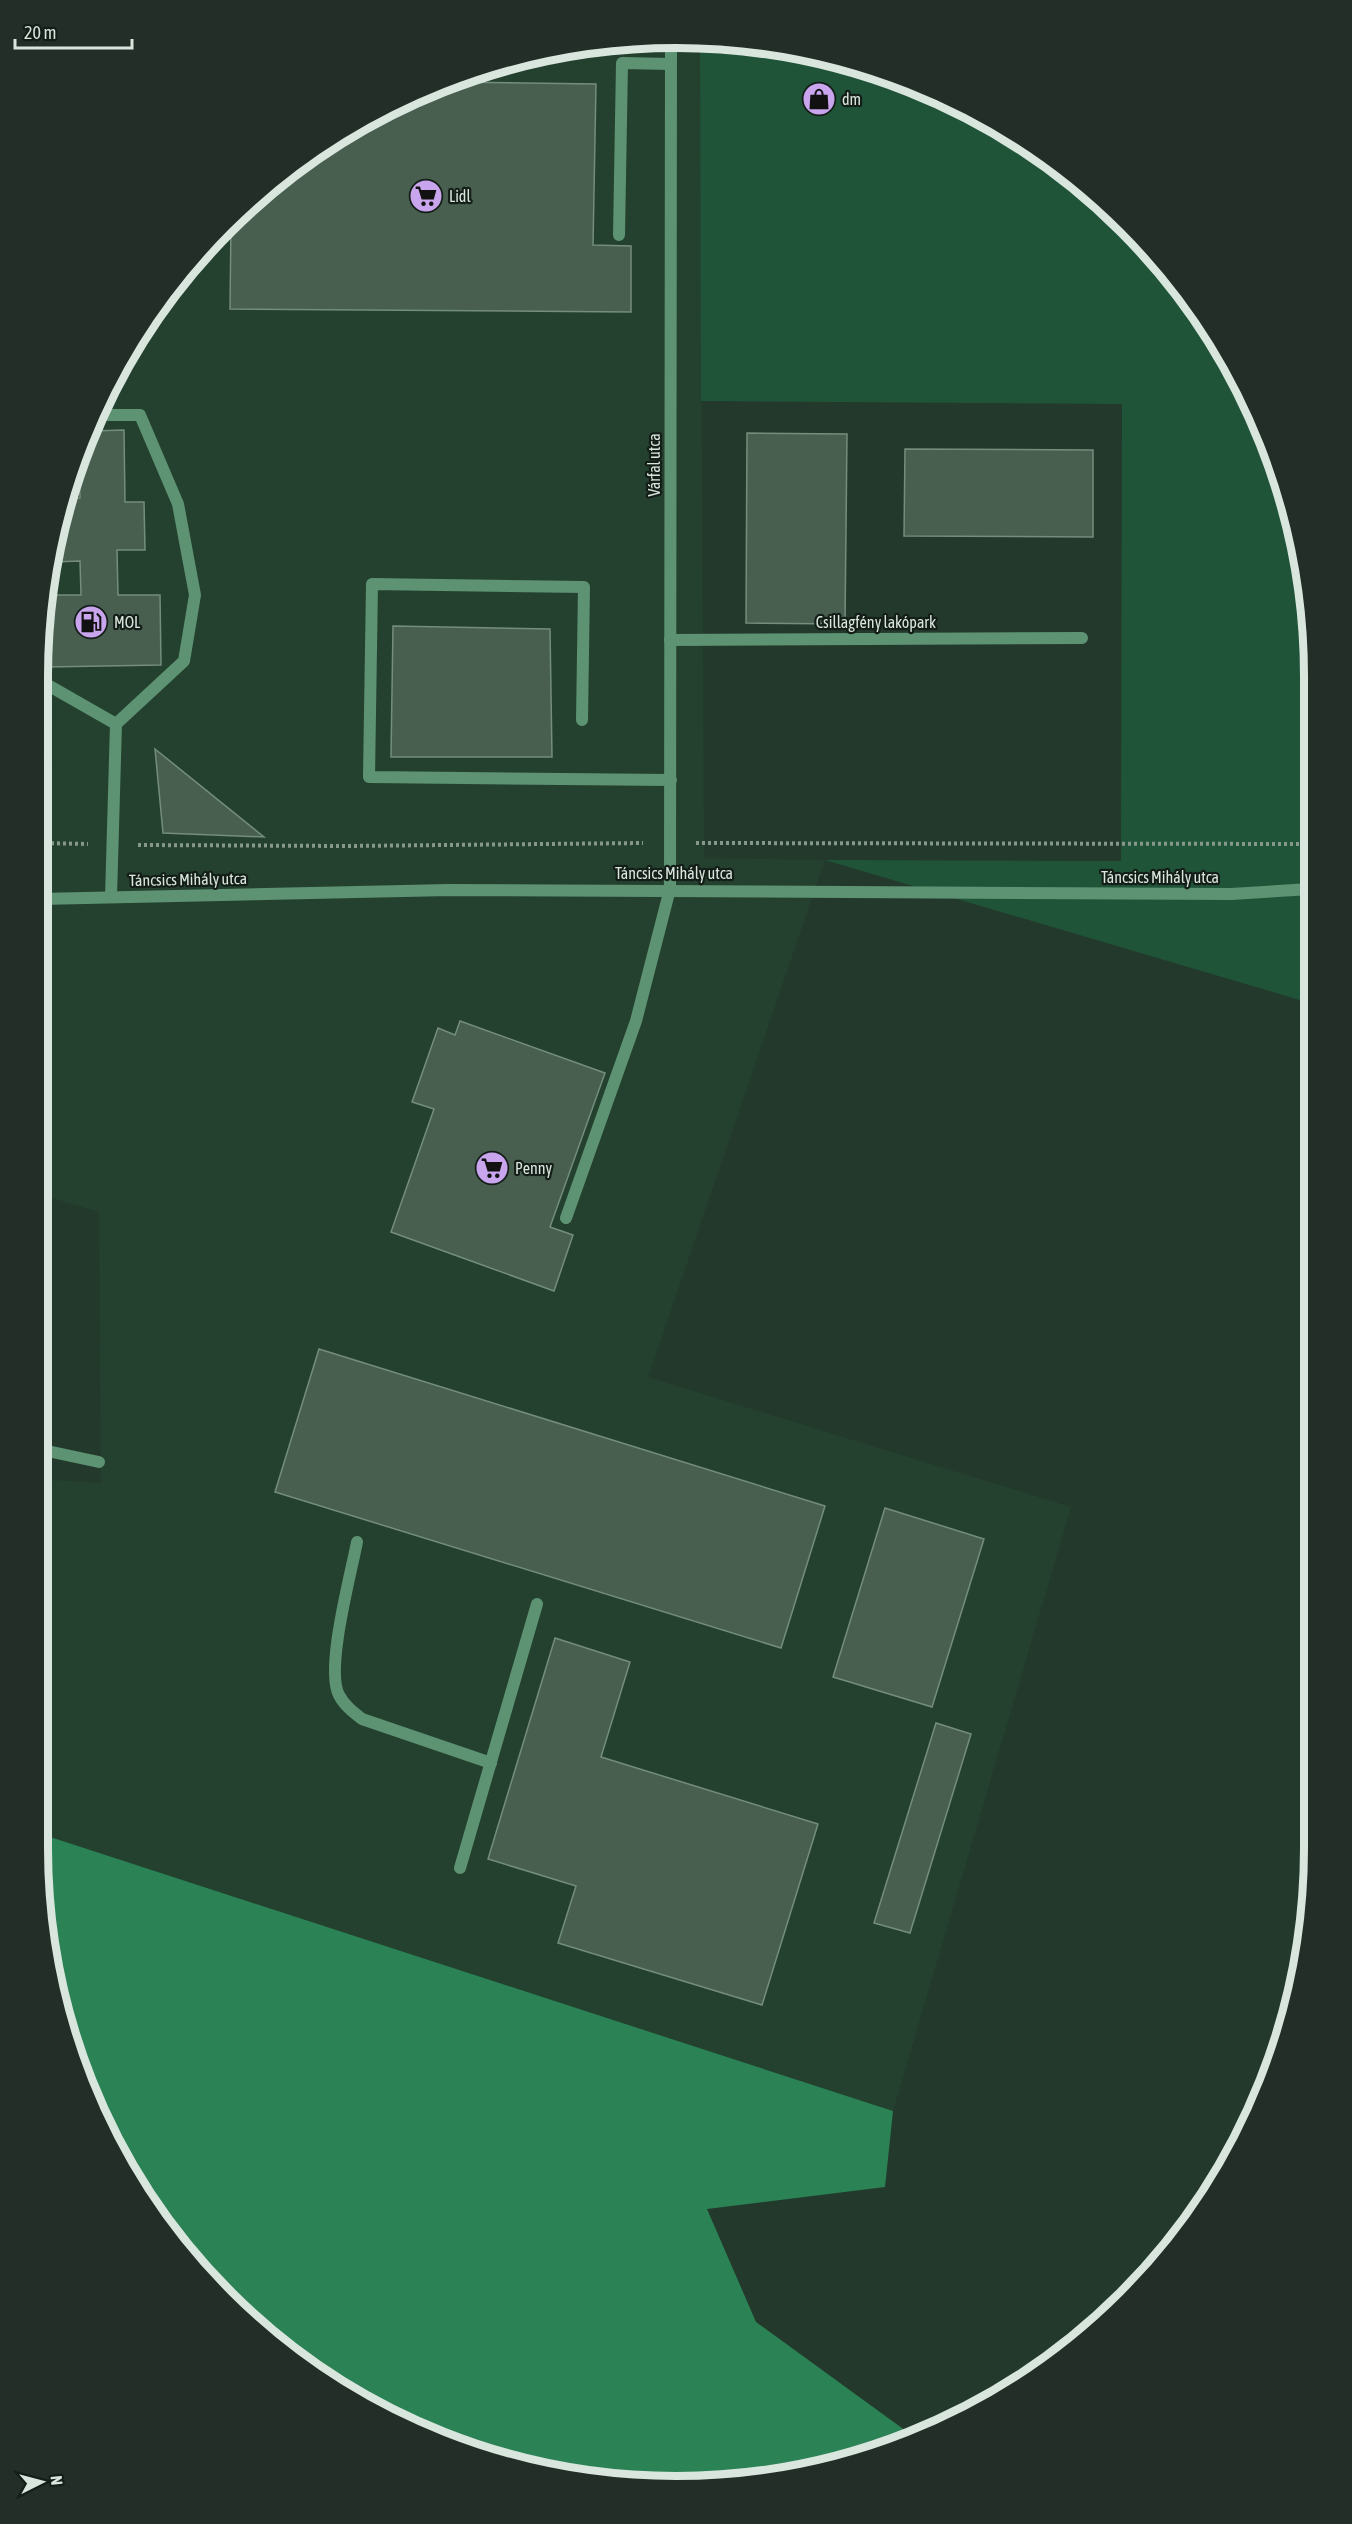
<svg xmlns="http://www.w3.org/2000/svg" width="1352" height="2524" viewBox="0 0 1352 2524" font-family="'Asap Condensed',sans-serif">
	<style>
		.built { fill: #24412f }
		.green { fill: #205438 }
		.forest { fill: #2a8255 }
		.building { fill: #485f50; stroke: #748d7d; stroke-width: 1.5 }
		.lines { fill: none; stroke-linecap: round; stroke-linejoin: round }
		.path { stroke: #86978c; stroke-width: 4; stroke-dasharray: 3 3; stroke-linecap: butt }
		.lane { stroke: #5d9372; stroke-width: 12 }
		.street { stroke: #5d9372; stroke-width: 12 }
		.labels { text-anchor: middle; dominant-baseline: central; stroke-width: 4.5; stroke-linejoin: round; paint-order: stroke }
		.poi-label { font-size: 16px; fill: #d9e6dd; stroke: #141e18; text-anchor: start }
		.street-label { font-size: 16px; fill: #d9e6dd; stroke: #141e18 }
		.rim { fill: none; stroke: #d9e6dd; stroke-width: 8 }
	</style>
	<rect width="100%" height="100%" fill="#23392c"/>
	<!-- built -->
	<path class="built" d="M 634,39 L 700,41 L 704,858 L 825,860 L 648,1377 L 1071,1507 L 893,2111 L 38,1833 L 38,1479 L 101,1483 L 99,1212 L 38,1194 L 39,635 L 59,510 L 123,357 L 196,255 L 287,170 L 393,104 L 510,59 Z"/>
	<!-- green -->
	<path class="green" d="M 700,41 L 759,43 L 881,71 L 995,123 L 1097,196 L 1207,322 L 1280,470 L 1309,593 L 1310,1003 L 825,860 L 1121,861 L 1122,404 L 701,401 Z"/>
	<!-- forest -->
	<path class="forest" d="M 38,1833 L 893,2111 L 885,2187 L 707,2209 L 756,2322 L 917,2439 L 841,2465 L 718,2485 L 634,2485 L 511,2465 L 488,2457 L 450,2444 L 398,2420 L 322,2379 L 255,2328 L 193,2262 L 170,2237 L 123,2167 L 72,2054 L 50,1972 Z"/>
	<!-- building -->
	<g class="building">
		<path d="M 450,82 L 596,84 L 593,245 L 631,246 L 631,312 L 230,309 L 231,223 L 287,170 L 393,104 Z"/>
		<path d="M 124,430 L 125,502 L 144,502 L 145,550 L 117,550 L 118,595 L 160,595 L 161,665 L 47,667 L 46,595 L 81,595 L 80,561 L 53,562 L 59,510 L 65,498 L 80,498 L 79,462 L 92,431 Z"/>
		<path d="M 747,433 L 847,434 L 845,624 L 746,623 Z"/>
		<path d="M 905,449 L 1093,450 L 1093,537 L 904,536 Z"/>
		<path d="M 393,626 L 550,629 L 552,757 L 391,757 Z"/>
		<path d="M 155,749 L 264,837 L 163,833 Z"/>
		<path d="M 460,1021 L 605,1073 L 550,1227 L 573,1235 L 554,1291 L 391,1232 L 434,1109 L 412,1102 L 438,1028 L 455,1035 Z"/>
		<path d="M 319,1349 L 825,1506 L 781,1648 L 275,1492 Z"/>
		<path d="M 885,1508 L 984,1539 L 932,1707 L 833,1677 Z"/>
		<path d="M 555,1638 L 630,1662 L 601,1757 L 818,1824 L 762,2005 L 558,1943 L 576,1886 L 488,1859 Z"/>
		<path d="M 936,1723 L 971,1734 L 910,1933 L 874,1923 Z"/>
	</g>
	<g class="lines">
		<!-- path -->
		<g class="path">
			<path d="M 39,843 L 88,844"/>
			<path d="M 696,843 L 1310,844"/>
			<path d="M 138,845 L 347,846 L 643,843"/>
		</g>
		<!-- lane -->
		<g class="lane">
			<path d="M 619,235 L 622,63 L 671,64"/>
			<path d="M 99,415 L 140,415 L 178,504 L 195,595 L 184,661 L 116,724 L 111,897"/>
			<path d="M 670,640 L 1082,638"/>
			<path d="M 39,680 L 116,724"/>
			<path d="M 582,720 L 584,587 L 372,584 L 369,777 L 671,780"/>
			<path d="M 566,1218 L 636,1021 L 670,889"/>
			<path d="M 38,1449 L 99,1462"/>
			<path d="M 357,1542 C 351,1574 325,1669 339,1695 C 344,1705 353,1712 362,1719 L 491,1763"/>
			<path d="M 460,1868 L 537,1604"/>
		</g>
		<!-- street -->
		<g class="street">
			<path d="M 670,889 L 671,40"/>
			<path d="M 39,899 L 449,890 L 1231,894 L 1310,889"/>
		</g>
	</g>
	<!-- icons -->
	<defs>
		<g id="shop-disc" transform="scale(1.725)"><circle r="9.5" fill="#c9a5ee" stroke="#141e18"/><path d="M-5-2.5h2.3a2.7 3.5 0 0 1 5.4 0H5L5.5 6h-11ZM-1.5-2.5h3a1.5 2.3 0 0 0-3 0Z" fill="#111"/></g>
		<g id="supermarket-disc" transform="scale(1.725)"><circle r="9.5" fill="#c9a5ee" stroke="#141e18"/><path d="M-6-5.5h2.5l.6 2H6L4.5 2H-2.5L-4.4-4H-6ZM-1.5 3.2a1.3 1.3 0 1 0 .1 0ZM3 3.2a1.3 1.3 0 1 0 .1 0Z" fill="#111"/></g>
		<g id="fuel-disc" transform="scale(1.725)"><circle r="9.5" fill="#c9a5ee" stroke="#141e18"/><path d="M-5.5-6h7V0h2V4h1.3V-2.5L3-4.5l.8-.8L6-3V5H2.5V1h-1V6h-7ZM-4.2-4.7v3.2H.2V-4.7Z" fill="#111"/></g>
	</defs>
	<g fill-rule="evenodd">
		<use href="#shop-disc" x="819" y="99"/>
		<use href="#supermarket-disc" x="426" y="196"/>
		<use href="#fuel-disc" x="91" y="622"/>
		<use href="#supermarket-disc" x="492" y="1168"/>
	</g>
	<g class="labels">
		<!-- poi labels -->
		<g class="poi-label">
			<text x="842" y="99">dm</text>
			<text x="449" y="196">Lidl</text>
			<text x="114" y="622">MOL</text>
			<text x="515" y="1168">Penny</text>
		</g>
		<!-- street labels -->
		<g class="street-label">
			<text transform="translate(654 465) rotate(-90)">Várfal utca</text>
			<text x="876" y="622">Csillagfény lakópark</text>
			<text x="674" y="873">Táncsics Mihály utca</text>
			<text x="1160" y="877">Táncsics Mihály utca</text>
			<text transform="translate(188 879) rotate(-1)">Táncsics Mihály utca</text>
		</g>
	</g>
	<!-- crop -->
	<path d="M0 0H1352V2524H0ZM676 48H676A628 628 0 0 1 1304 676V1848A628 628 0 0 1 676 2476H676A628 628 0 0 1 48 1848V676A628 628 0 0 1 676 48Z" fill="#242e28" fill-rule="evenodd"/>
	<path class="rim" d="M676 48H676A628 628 0 0 1 1304 676V1848A628 628 0 0 1 676 2476H676A628 628 0 0 1 48 1848V676A628 628 0 0 1 676 48Z"/>
	<!-- north arrow -->
	<g transform="translate(42 2482) rotate(84)" stroke="#141e18" stroke-width="4.5" paint-order="stroke">
	<path d="M0-4.5L10 22L0 15L-10 22Z" fill="#d9e6dd"/>
	<text y="-9" font-size="16" font-weight="bold" text-anchor="middle" fill="#d9e6dd">N</text>
	</g>
	<!-- scale -->
	<path d="M15 39v9h117v-9" fill="none" stroke="#d9e6dd" stroke-width="3"/>
	<text x="24" y="39" font-size="18" fill="#d9e6dd" stroke="#141e18" stroke-width="4.5" paint-order="stroke">20 m</text>
</svg>
